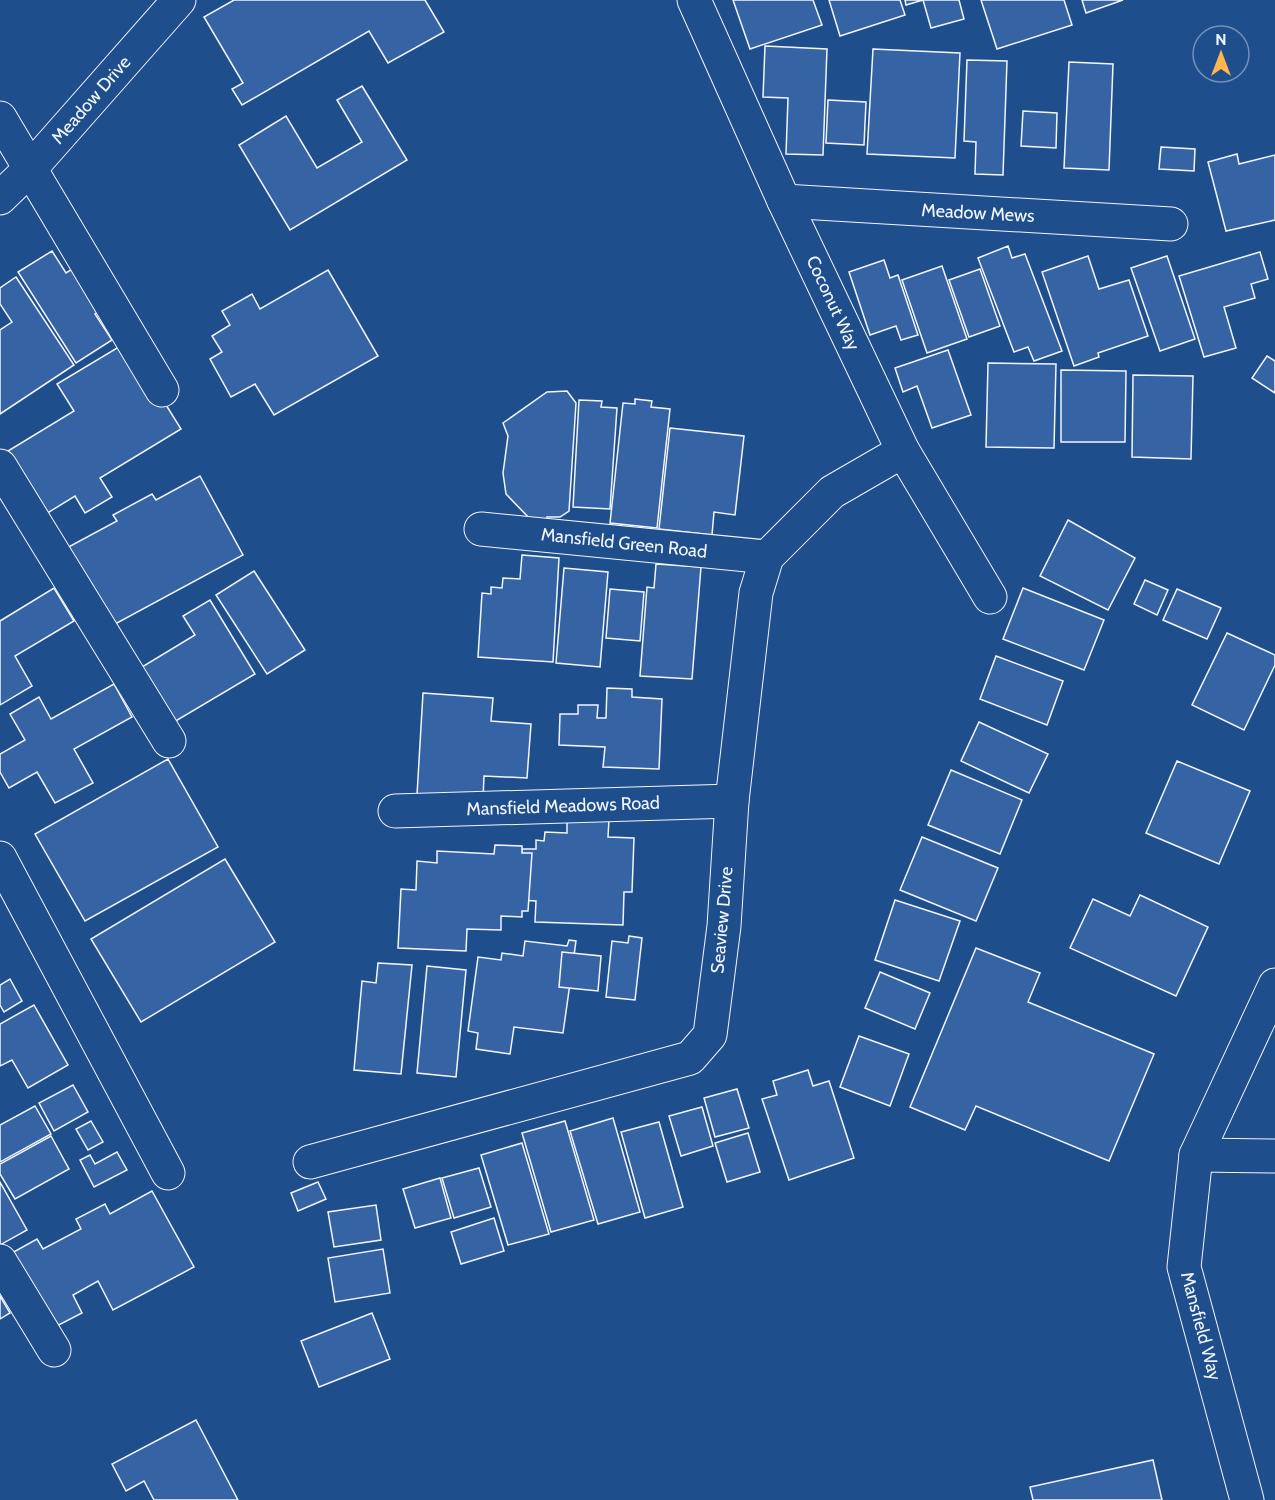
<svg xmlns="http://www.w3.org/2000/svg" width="1275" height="1500" viewBox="0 0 1275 1500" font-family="Cabin,sans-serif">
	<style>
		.building { fill: #3563a3; stroke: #f2f6ff; stroke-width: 1.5 }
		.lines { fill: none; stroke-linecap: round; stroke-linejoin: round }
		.minor-casing { stroke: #f2f6ff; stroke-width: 35 }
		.minor { stroke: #1f4e8c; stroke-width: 33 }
		.labels { text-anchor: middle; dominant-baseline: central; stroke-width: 4.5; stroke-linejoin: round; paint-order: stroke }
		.street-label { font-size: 18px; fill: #f2f6ff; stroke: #1f4e8c }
	</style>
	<rect width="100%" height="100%" fill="#1f4e8c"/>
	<!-- building -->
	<g class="building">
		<path d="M 234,0 L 425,0 L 444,32 L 388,63 L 369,31 L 242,105 L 232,89 L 243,83 L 204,17 Z"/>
		<path d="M 733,0 L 813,0 L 822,25 L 750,49 Z"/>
		<path d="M 829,0 L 900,0 L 905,15 L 840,36 Z"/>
		<path d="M 905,0 L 959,0 L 964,19 L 931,28 L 923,0 L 906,5 Z"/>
		<path d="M 981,0 L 1064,0 L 1072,25 L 997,49 Z"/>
		<path d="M 1082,0 L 1123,0 L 1086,13 Z"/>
		<path d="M 765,46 L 827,49 L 823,155 L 786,154 L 788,98 L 763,97 Z"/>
		<path d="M 873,49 L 960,53 L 955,158 L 867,154 Z"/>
		<path d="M 967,60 L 1007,61 L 1003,175 L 975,174 L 976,142 L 964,141 Z"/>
		<path d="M 1069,62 L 1113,64 L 1109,170 L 1064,168 Z"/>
		<path d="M 362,86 L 407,160 L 290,230 L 239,145 L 286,116 L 317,168 L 362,142 L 337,100 Z"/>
		<path d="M 828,100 L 866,102 L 864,145 L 826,143 Z"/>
		<path d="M 1023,111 L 1057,113 L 1056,148 L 1021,146 Z"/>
		<path d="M 1161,147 L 1195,149 L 1194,171 L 1159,169 Z"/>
		<path d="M 1237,154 L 1239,164 L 1275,155 L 1275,220 L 1226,231 L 1208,162 Z"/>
		<path d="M 1008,246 L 1012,258 L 1025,254 L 1062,351 L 1034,361 L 1028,347 L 1014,352 L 978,258 Z"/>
		<path d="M 52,251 L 66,273 L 82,263 L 109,305 L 95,314 L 112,340 L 76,363 L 18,272 Z"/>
		<path d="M 1260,252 L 1268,279 L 1251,284 L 1255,298 L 1224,307 L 1236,348 L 1204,357 L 1179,276 Z"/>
		<path d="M 1088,256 L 1099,289 L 1129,280 L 1148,336 L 1098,353 L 1099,357 L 1074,366 L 1042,272 Z"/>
		<path d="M 1167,256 L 1195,339 L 1160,351 L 1131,268 Z"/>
		<path d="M 884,260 L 890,278 L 898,275 L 918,335 L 901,340 L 896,326 L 870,335 L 849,272 Z"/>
		<path d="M 942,266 L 967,339 L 927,353 L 902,280 Z"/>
		<path d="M 980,269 L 1000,326 L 969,337 L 949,280 Z"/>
		<path d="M 328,270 L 378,356 L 274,415 L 255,384 L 231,397 L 210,359 L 222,352 L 212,336 L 230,325 L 222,311 L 252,294 L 260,309 Z"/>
		<path d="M 16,277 L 74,365 L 0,414 L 0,330 L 12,322 L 0,304 L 0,288 Z"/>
		<path d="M 127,342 L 181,429 L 100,478 L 112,497 L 85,513 L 75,496 L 41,517 L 3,454 L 74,411 L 57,384 Z"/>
		<path d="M 948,350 L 971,415 L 932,428 L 917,386 L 903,392 L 895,368 Z"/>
		<path d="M 1267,356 L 1275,361 L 1275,393 L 1252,378 Z"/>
		<path d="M 988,363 L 1056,364 L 1054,448 L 986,447 Z"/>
		<path d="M 1061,370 L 1126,371 L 1125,442 L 1061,442 Z"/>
		<path d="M 1133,375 L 1193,376 L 1191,459 L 1132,457 Z"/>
		<path d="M 567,391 L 576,403 L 569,511 L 560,517 L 547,517 L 547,522 L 533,522 L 506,494 L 503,473 L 508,436 L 503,423 L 547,392 Z"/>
		<path d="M 635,399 L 652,401 L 651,407 L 670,409 L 657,528 L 610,523 L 623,403 L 635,404 Z"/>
		<path d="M 579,400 L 602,401 L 601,407 L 617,408 L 610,509 L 573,507 Z"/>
		<path d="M 670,428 L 744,436 L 735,515 L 714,512 L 712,535 L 659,529 Z"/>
		<path d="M 200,476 L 243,555 L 104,630 L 61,551 L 117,521 L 113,515 L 152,494 L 156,500 Z"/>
		<path d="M 1068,520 L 1135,558 L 1108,610 L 1040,576 Z"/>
		<path d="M 522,555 L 559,558 L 553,662 L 478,657 L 482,593 L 491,594 L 491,587 L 502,588 L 503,578 L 520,579 Z"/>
		<path d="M 656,564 L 701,567 L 692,679 L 640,676 L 647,587 L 654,588 Z"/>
		<path d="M 564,568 L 608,572 L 600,667 L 556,663 Z"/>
		<path d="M 254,571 L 305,650 L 267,674 L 216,595 Z"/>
		<path d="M 1145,580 L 1168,590 L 1157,615 L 1134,604 Z"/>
		<path d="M 54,588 L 74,621 L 15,656 L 32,686 L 0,705 L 0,621 Z"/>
		<path d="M 1023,588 L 1104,620 L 1084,670 L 1003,639 Z"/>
		<path d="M 610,589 L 644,592 L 640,641 L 606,638 Z"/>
		<path d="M 1177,589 L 1221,608 L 1207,639 L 1163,620 Z"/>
		<path d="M 210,600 L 255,674 L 169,725 L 137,670 L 195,635 L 183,616 Z"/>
		<path d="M 1227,633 L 1275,655 L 1275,665 L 1244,730 L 1192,705 Z"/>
		<path d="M 996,656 L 1063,681 L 1047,725 L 980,699 Z"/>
		<path d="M 114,684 L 132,717 L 74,749 L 93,783 L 55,803 L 37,772 L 9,788 L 0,772 L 0,754 L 25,740 L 10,714 L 39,697 L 51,719 Z"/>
		<path d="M 607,688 L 632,689 L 632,697 L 662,699 L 659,769 L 603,767 L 605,747 L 559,745 L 560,714 L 578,714 L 578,705 L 598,705 L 597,718 L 606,718 Z"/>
		<path d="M 423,693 L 493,698 L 491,721 L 531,724 L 527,778 L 484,776 L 483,799 L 417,795 Z"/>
		<path d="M 979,722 L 1048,754 L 1029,793 L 961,761 Z"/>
		<path d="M 168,759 L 218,847 L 85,921 L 35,834 Z"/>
		<path d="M 1177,761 L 1250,791 L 1219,864 L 1146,833 Z"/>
		<path d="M 951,770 L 1022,800 L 1000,854 L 928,825 Z"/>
		<path d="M 567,817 L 609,819 L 608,837 L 634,838 L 632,892 L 624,892 L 623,925 L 535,922 L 536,901 L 520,900 L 522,849 L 536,849 L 536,840 L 544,841 L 545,832 L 567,833 Z"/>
		<path d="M 922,837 L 998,868 L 976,921 L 900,890 Z"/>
		<path d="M 495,845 L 522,846 L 522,853 L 532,853 L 528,911 L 522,911 L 522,917 L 501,916 L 501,930 L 467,929 L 466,951 L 398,948 L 401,889 L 416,890 L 417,861 L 437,863 L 437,851 L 494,854 Z"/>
		<path d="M 225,859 L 275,942 L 141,1022 L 91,939 Z"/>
		<path d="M 1140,895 L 1208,927 L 1176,996 L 1070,948 L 1093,899 L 1130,916 Z"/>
		<path d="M 895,900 L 960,921 L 939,981 L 875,960 Z"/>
		<path d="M 629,936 L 642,938 L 635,1000 L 606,997 L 612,941 L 628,943 Z"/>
		<path d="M 569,940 L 576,941 L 563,1033 L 514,1027 L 510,1054 L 476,1049 L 478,1033 L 468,1031 L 478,957 L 501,960 L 502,953 L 523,956 L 525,941 L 567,946 Z"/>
		<path d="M 976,948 L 1040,973 L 1028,1002 L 1154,1054 L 1109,1161 L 976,1106 L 965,1130 L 910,1107 Z"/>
		<path d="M 562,952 L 601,956 L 598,991 L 559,987 Z"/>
		<path d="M 378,963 L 412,965 L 401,1074 L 354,1070 L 362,981 L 376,983 Z"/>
		<path d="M 427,966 L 466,970 L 456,1077 L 417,1073 Z"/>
		<path d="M 880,972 L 930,993 L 915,1029 L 865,1008 Z"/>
		<path d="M 10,979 L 22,1001 L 4,1012 L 0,1005 L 0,985 Z"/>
		<path d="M 34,1005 L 68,1065 L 28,1088 L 12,1060 L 0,1066 L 0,1024 Z"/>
		<path d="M 859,1036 L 909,1054 L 890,1106 L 840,1087 Z"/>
		<path d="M 808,1070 L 813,1086 L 829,1081 L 854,1158 L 789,1180 L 762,1099 L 777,1095 L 773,1081 Z"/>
		<path d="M 73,1085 L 88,1112 L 54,1131 L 39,1103 Z"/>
		<path d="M 737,1089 L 749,1128 L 715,1137 L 704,1098 Z"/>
		<path d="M 35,1106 L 51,1134 L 0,1162 L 0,1125 Z"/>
		<path d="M 702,1107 L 713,1146 L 681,1156 L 669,1116 Z"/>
		<path d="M 613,1118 L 640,1212 L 598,1224 L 570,1131 Z"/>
		<path d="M 91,1121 L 103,1142 L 88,1150 L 76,1129 Z"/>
		<path d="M 565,1121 L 594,1220 L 551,1232 L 522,1133 Z"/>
		<path d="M 659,1122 L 683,1207 L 645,1218 L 621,1132 Z"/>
		<path d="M 748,1133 L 760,1172 L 727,1182 L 715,1143 Z"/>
		<path d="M 51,1136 L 69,1169 L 15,1199 L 0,1174 L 0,1164 Z"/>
		<path d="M 522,1143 L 549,1234 L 508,1245 L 481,1155 Z"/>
		<path d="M 117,1152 L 127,1170 L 94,1187 L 80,1160 L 90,1155 L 95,1164 Z"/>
		<path d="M 479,1168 L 491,1207 L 454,1218 L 442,1178 Z"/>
		<path d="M 440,1178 L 451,1218 L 415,1228 L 403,1189 Z"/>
		<path d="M 0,1182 L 27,1230 L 0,1245 Z"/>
		<path d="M 318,1182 L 326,1199 L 298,1211 L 291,1193 Z"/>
		<path d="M 152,1191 L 194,1267 L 113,1310 L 98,1281 L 73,1295 L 82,1313 L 51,1329 L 10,1254 L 37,1239 L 43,1249 L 81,1229 L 76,1219 L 105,1204 L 110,1214 Z"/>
		<path d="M 376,1205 L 381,1240 L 334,1247 L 328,1212 Z"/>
		<path d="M 494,1218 L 504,1251 L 461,1264 L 451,1232 Z"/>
		<path d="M 383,1249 L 390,1293 L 335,1302 L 328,1258 Z"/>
		<path d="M 0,1296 L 10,1313 L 0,1319 Z"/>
		<path d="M 372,1313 L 390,1359 L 319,1387 L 301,1341 Z"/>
		<path d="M 196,1420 L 238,1500 L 154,1500 L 144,1481 L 126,1491 L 112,1464 Z"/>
		<path d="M 1153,1460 L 1162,1500 L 1033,1500 L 1030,1487 Z"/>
	</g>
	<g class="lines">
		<!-- minor casing -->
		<g class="minor-casing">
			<g id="minor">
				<path d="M 694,0 L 784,201 L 903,451 L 990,597"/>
				<path d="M 0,118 L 162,390"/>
				<path d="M 0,198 L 30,169 L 179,0"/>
				<path d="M 784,201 L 1171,224"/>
				<path d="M 0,466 L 169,741"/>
				<path d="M 481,529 L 767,557"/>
				<path d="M 395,811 L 732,801"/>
				<path d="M 0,858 L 168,1173"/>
				<path d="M 1196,1155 L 1275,1156"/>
				<path d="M 310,1162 L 690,1058 L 710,1035 L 724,926 L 732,801 L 756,593 L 767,557 L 832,492 L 903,451"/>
				<path d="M 0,1261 L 54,1350"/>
				<path d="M 1247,1500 L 1184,1267 L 1196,1155 L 1275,985"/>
			</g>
		</g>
		<!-- minor -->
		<use href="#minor" class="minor"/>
	</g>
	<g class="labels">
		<!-- street labels -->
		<g class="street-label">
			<text transform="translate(91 100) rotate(-49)">Meadow Drive</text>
			<text transform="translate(978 213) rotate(3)">Meadow Mews</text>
			<text transform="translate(833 303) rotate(65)">Coconut Way</text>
			<text transform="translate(624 543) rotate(6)">Mansfield Green Road</text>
			<text transform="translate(563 806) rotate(-2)">Mansfield Meadows Road</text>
			<text transform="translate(722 920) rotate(-85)">Seaview Drive</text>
			<text transform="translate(1201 1326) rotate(75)">Mansfield Way</text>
		</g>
	</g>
	<!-- north arrow -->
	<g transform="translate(1221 54)"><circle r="28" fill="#1f4e8c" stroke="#7391ba" stroke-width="1.5"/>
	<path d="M0-4.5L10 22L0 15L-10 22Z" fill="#ffb74d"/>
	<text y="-9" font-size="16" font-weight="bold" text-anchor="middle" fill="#f2f6ff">N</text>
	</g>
</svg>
